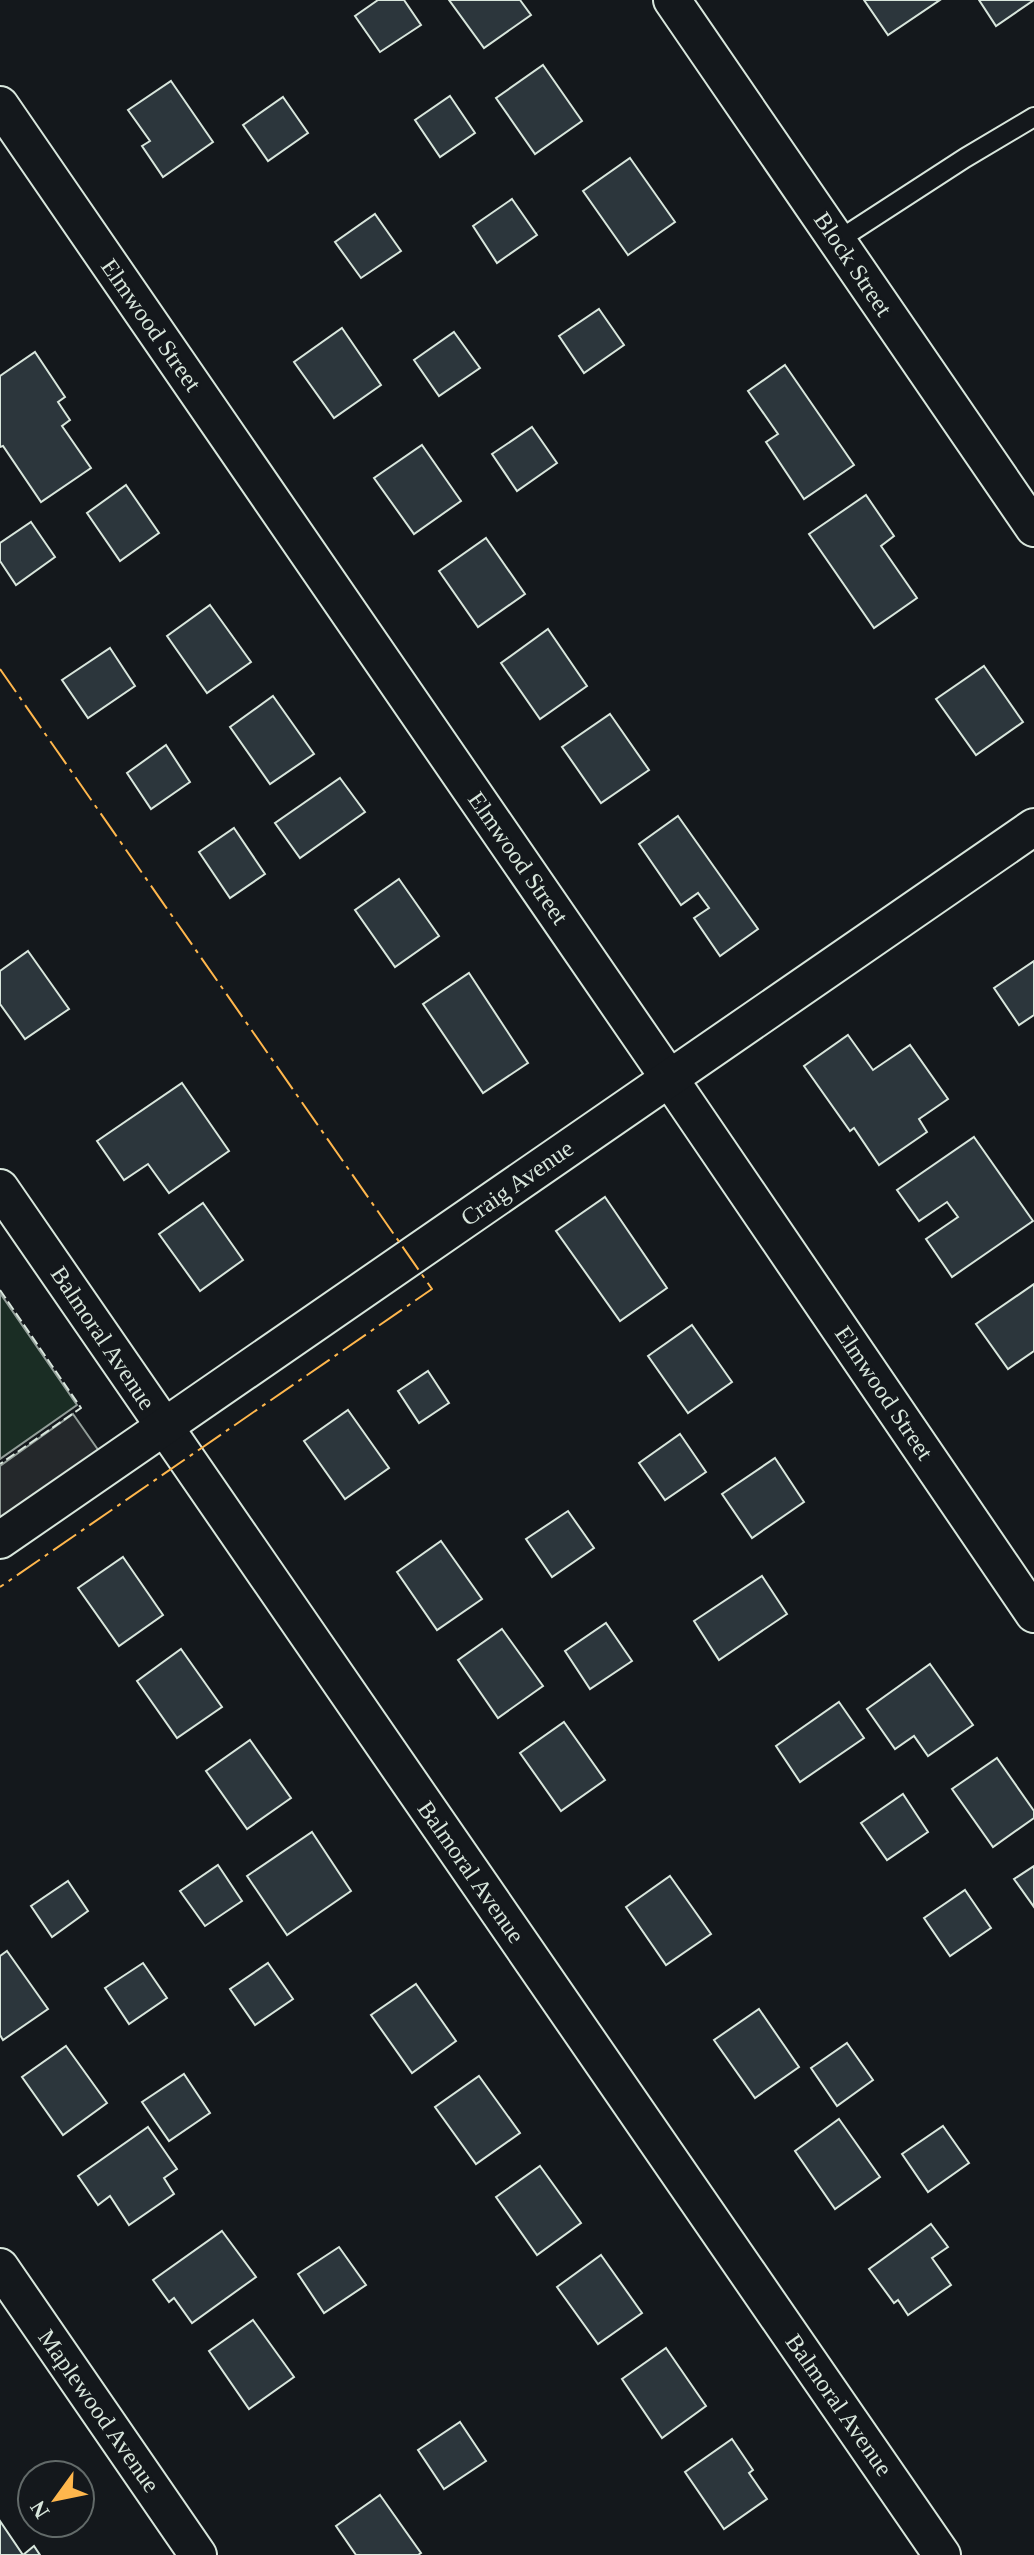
<svg xmlns="http://www.w3.org/2000/svg" width="1034" height="2555" viewBox="0 0 1034 2555" font-family="Georgia,serif">
	<style>
		.green { fill: #1a2d24; stroke: #939e99; stroke-width: 2 }
		.parking { fill: #24282b; stroke: #939e99; stroke-width: 2 }
		.building { fill: #2c363c; stroke: #d8e6dc; stroke-width: 2 }
		.lines { fill: none; stroke-linecap: round; stroke-linejoin: round }
		.service-casing { stroke: #d8e6dc; stroke-width: 22 }
		.minor-casing { stroke: #d8e6dc; stroke-width: 40 }
		.service { stroke: #14181c; stroke-width: 18 }
		.minor { stroke: #14181c; stroke-width: 36 }
		.fence { stroke: #d8e6dc; stroke-width: 2; stroke-dasharray: 10 4; stroke-linecap: butt }
		.power { stroke: #ffb74d; stroke-width: 2; stroke-dasharray: 28 6 4 6; stroke-linecap: butt }
		.labels { text-anchor: middle; dominant-baseline: central; stroke-width: 6; stroke-linejoin: round; paint-order: stroke }
		.street-label { font-size: 24px; fill: #d8e6dc; stroke: #14181c }
	</style>
	<rect width="100%" height="100%" fill="#14181c"/>
	<!-- green -->
	<path class="green" d="M 0,1293 L 77,1405 L 0,1459 Z"/>
	<!-- parking -->
	<path class="parking" d="M 73,1414 L 108,1464 L 0,1540 L 0,1466 Z"/>
	<!-- building -->
	<g class="building">
		<path d="M 378,0 L 404,0 L 421,25 L 380,52 L 355,16 Z"/>
		<path d="M 449,0 L 520,0 L 531,15 L 484,48 Z"/>
		<path d="M 864,0 L 940,0 L 888,35 Z"/>
		<path d="M 979,0 L 1034,0 L 996,26 Z"/>
		<path d="M 543,65 L 582,121 L 535,154 L 496,98 Z"/>
		<path d="M 171,81 L 213,142 L 163,177 L 142,146 L 150,141 L 128,110 Z"/>
		<path d="M 450,96 L 475,133 L 440,157 L 415,120 Z"/>
		<path d="M 283,97 L 308,133 L 268,161 L 243,125 Z"/>
		<path d="M 630,158 L 675,222 L 628,255 L 583,191 Z"/>
		<path d="M 512,199 L 537,235 L 497,263 L 473,226 Z"/>
		<path d="M 375,214 L 401,251 L 361,278 L 335,242 Z"/>
		<path d="M 599,309 L 624,345 L 584,373 L 559,336 Z"/>
		<path d="M 342,328 L 381,385 L 334,418 L 294,362 Z"/>
		<path d="M 454,332 L 480,368 L 439,396 L 414,360 Z"/>
		<path d="M 35,352 L 65,397 L 58,402 L 70,420 L 62,426 L 91,468 L 41,502 L 3,446 L 0,447 L 0,376 Z"/>
		<path d="M 785,365 L 854,465 L 804,499 L 766,442 L 778,434 L 748,391 Z"/>
		<path d="M 532,427 L 557,463 L 517,491 L 492,454 Z"/>
		<path d="M 422,445 L 461,501 L 414,534 L 374,478 Z"/>
		<path d="M 126,485 L 159,533 L 120,561 L 87,513 Z"/>
		<path d="M 866,495 L 894,536 L 881,546 L 917,598 L 874,628 L 809,534 Z"/>
		<path d="M 31,522 L 55,557 L 16,585 L 0,561 L 0,543 Z"/>
		<path d="M 486,538 L 525,594 L 478,627 L 439,571 Z"/>
		<path d="M 210,605 L 251,662 L 207,693 L 167,636 Z"/>
		<path d="M 548,629 L 587,686 L 540,719 L 501,663 Z"/>
		<path d="M 110,648 L 135,686 L 88,718 L 62,680 Z"/>
		<path d="M 984,666 L 1023,722 L 976,755 L 936,699 Z"/>
		<path d="M 273,696 L 314,754 L 270,784 L 230,727 Z"/>
		<path d="M 610,714 L 649,770 L 601,803 L 562,747 Z"/>
		<path d="M 166,745 L 190,782 L 151,809 L 127,773 Z"/>
		<path d="M 340,778 L 365,812 L 300,858 L 275,823 Z"/>
		<path d="M 678,816 L 758,929 L 720,956 L 694,918 L 709,908 L 698,893 L 681,905 L 639,844 Z"/>
		<path d="M 234,828 L 265,874 L 230,898 L 199,852 Z"/>
		<path d="M 399,879 L 439,936 L 395,967 L 355,910 Z"/>
		<path d="M 28,951 L 69,1009 L 25,1039 L 0,1004 L 0,971 Z"/>
		<path d="M 1034,961 L 1034,1015 L 1019,1025 L 994,988 Z"/>
		<path d="M 469,973 L 528,1063 L 483,1093 L 423,1004 Z"/>
		<path d="M 848,1035 L 873,1070 L 910,1045 L 948,1099 L 919,1119 L 927,1132 L 879,1165 L 854,1128 L 850,1131 L 804,1066 Z"/>
		<path d="M 182,1083 L 229,1151 L 169,1193 L 148,1164 L 124,1180 L 97,1141 Z"/>
		<path d="M 974,1137 L 1033,1221 L 952,1277 L 926,1239 L 958,1217 L 947,1202 L 919,1221 L 897,1190 Z"/>
		<path d="M 605,1197 L 667,1288 L 620,1321 L 556,1231 Z"/>
		<path d="M 203,1203 L 243,1260 L 200,1291 L 159,1234 Z"/>
		<path d="M 1034,1284 L 1034,1351 L 1008,1369 L 976,1324 Z"/>
		<path d="M 692,1325 L 732,1382 L 688,1413 L 648,1356 Z"/>
		<path d="M 428,1371 L 449,1403 L 419,1423 L 398,1391 Z"/>
		<path d="M 348,1410 L 389,1468 L 345,1499 L 304,1441 Z"/>
		<path d="M 680,1434 L 706,1472 L 665,1500 L 639,1463 Z"/>
		<path d="M 775,1458 L 804,1502 L 752,1538 L 722,1494 Z"/>
		<path d="M 568,1511 L 594,1548 L 552,1577 L 526,1539 Z"/>
		<path d="M 441,1541 L 482,1599 L 437,1630 L 397,1572 Z"/>
		<path d="M 123,1557 L 163,1615 L 119,1646 L 78,1588 Z"/>
		<path d="M 762,1576 L 787,1614 L 719,1660 L 694,1621 Z"/>
		<path d="M 606,1623 L 632,1661 L 590,1689 L 565,1651 Z"/>
		<path d="M 502,1629 L 543,1686 L 498,1718 L 458,1660 Z"/>
		<path d="M 181,1649 L 222,1707 L 177,1738 L 137,1681 Z"/>
		<path d="M 930,1664 L 973,1725 L 928,1756 L 914,1736 L 895,1749 L 867,1709 Z"/>
		<path d="M 839,1702 L 864,1738 L 800,1782 L 776,1746 Z"/>
		<path d="M 564,1722 L 605,1780 L 561,1811 L 520,1753 Z"/>
		<path d="M 250,1740 L 291,1798 L 247,1829 L 206,1771 Z"/>
		<path d="M 997,1758 L 1034,1811 L 1034,1818 L 993,1847 L 952,1789 Z"/>
		<path d="M 903,1794 L 928,1832 L 887,1860 L 861,1823 Z"/>
		<path d="M 312,1832 L 351,1891 L 287,1935 L 247,1876 Z"/>
		<path d="M 218,1865 L 242,1901 L 205,1926 L 180,1891 Z"/>
		<path d="M 1034,1866 L 1034,1907 L 1014,1879 Z"/>
		<path d="M 670,1876 L 711,1934 L 666,1965 L 626,1907 Z"/>
		<path d="M 68,1881 L 88,1911 L 52,1937 L 31,1906 Z"/>
		<path d="M 965,1890 L 991,1928 L 950,1956 L 924,1918 Z"/>
		<path d="M 7,1951 L 48,2009 L 3,2040 L 0,2035 L 0,1956 Z"/>
		<path d="M 143,1963 L 167,1998 L 129,2024 L 105,1988 Z"/>
		<path d="M 268,1963 L 293,1999 L 255,2025 L 230,1989 Z"/>
		<path d="M 416,1984 L 456,2041 L 412,2073 L 371,2015 Z"/>
		<path d="M 759,2009 L 799,2067 L 755,2098 L 714,2040 Z"/>
		<path d="M 847,2043 L 873,2080 L 837,2106 L 811,2068 Z"/>
		<path d="M 66,2046 L 107,2103 L 63,2135 L 22,2077 Z"/>
		<path d="M 184,2074 L 210,2113 L 169,2141 L 142,2102 Z"/>
		<path d="M 479,2076 L 520,2133 L 476,2164 L 435,2107 Z"/>
		<path d="M 839,2119 L 880,2177 L 835,2209 L 795,2151 Z"/>
		<path d="M 943,2126 L 969,2163 L 928,2192 L 902,2154 Z"/>
		<path d="M 148,2127 L 177,2169 L 164,2178 L 174,2194 L 129,2225 L 110,2196 L 98,2205 L 78,2176 Z"/>
		<path d="M 540,2166 L 581,2223 L 537,2255 L 496,2197 Z"/>
		<path d="M 931,2224 L 948,2247 L 932,2258 L 951,2285 L 908,2315 L 898,2300 L 894,2303 L 869,2269 Z"/>
		<path d="M 222,2231 L 256,2277 L 192,2323 L 174,2298 L 169,2302 L 153,2280 Z"/>
		<path d="M 339,2247 L 366,2285 L 324,2313 L 298,2274 Z"/>
		<path d="M 601,2255 L 642,2313 L 598,2344 L 557,2287 Z"/>
		<path d="M 253,2320 L 294,2377 L 249,2409 L 209,2351 Z"/>
		<path d="M 666,2348 L 706,2406 L 662,2438 L 622,2379 Z"/>
		<path d="M 460,2422 L 486,2461 L 444,2489 L 418,2450 Z"/>
		<path d="M 732,2439 L 753,2470 L 749,2473 L 767,2499 L 724,2529 L 685,2472 Z"/>
		<path d="M 380,2495 L 421,2553 L 418,2555 L 356,2555 L 336,2526 Z"/>
		<path d="M 0,2521 L 23,2555 L 34,2546 L 40,2555 L 0,2555 Z"/>
	</g>
	<g class="lines">
		<!-- service casing -->
		<g class="service-casing">
			<path id="service" d="M 837,241 L 965,158 L 1034,117"/>
		</g>
		<!-- minor casing -->
		<g class="minor-casing">
			<g id="minor">
				<path d="M 672,0 L 1034,528"/>
				<path d="M 0,105 L 669,1078 L 1034,1614"/>
				<path d="M 0,1188 L 942,2555"/>
				<path d="M 0,1540 L 1034,827"/>
				<path d="M 0,2267 L 198,2555"/>
			</g>
		</g>
		<!-- service -->
		<use href="#service" class="service"/>
		<!-- minor -->
		<use href="#minor" class="minor"/>
		<!-- fence -->
		<path class="fence" d="M 0,1290 L 81,1408 L 0,1464"/>
		<!-- power -->
		<path class="power" d="M 0,669 L 432,1289 L 0,1587"/>
	</g>
	<g class="labels">
		<!-- street labels -->
		<g class="street-label">
			<text transform="translate(853 264) rotate(56)">Block Street</text>
			<text transform="translate(151 325) rotate(55)">Elmwood Street</text>
			<text transform="translate(518 858) rotate(55)">Elmwood Street</text>
			<text transform="translate(517 1183) rotate(-35)">Craig Avenue</text>
			<text transform="translate(103 1338) rotate(56)">Balmoral Avenue</text>
			<text transform="translate(884 1393) rotate(56)">Elmwood Street</text>
			<text transform="translate(471 1872) rotate(55)">Balmoral Avenue</text>
			<text transform="translate(839 2405) rotate(55)">Balmoral Avenue</text>
			<text transform="translate(99 2411) rotate(55)">Maplewood Avenue</text>
		</g>
	</g>
	<!-- north arrow -->
	<g transform="translate(56 2499) rotate(237)"><circle r="38" fill="#14181c" stroke="#626a69" stroke-width="2"/>
	<path d="M0-6L14 30L0 20L-14 30Z" fill="#ffb74d"/>
	<text y="-12" font-size="22" font-weight="bold" text-anchor="middle" fill="#d8e6dc">N</text>
	</g>
</svg>
